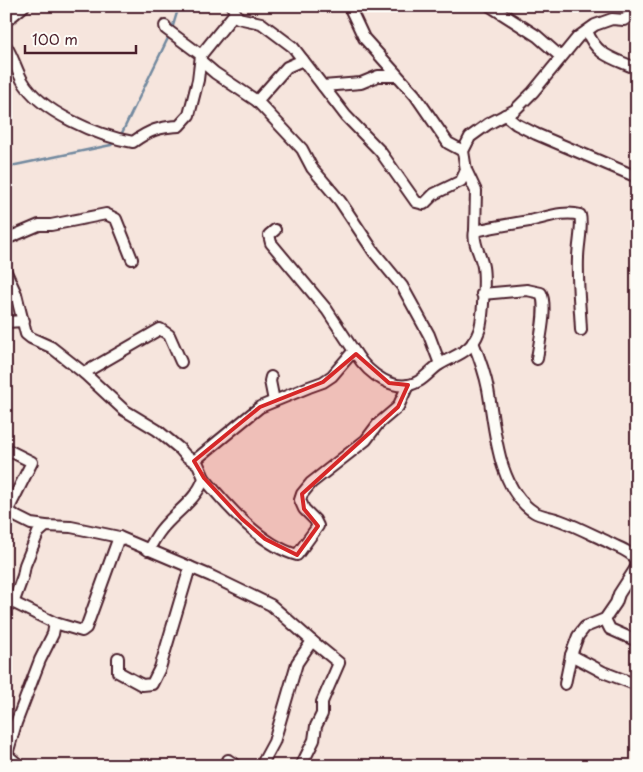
<svg xmlns="http://www.w3.org/2000/svg" width="643" height="772" viewBox="0 0 643 772" font-family="'Playpen Sans',sans-serif">
	<style>
		.lines { fill: none; stroke-linecap: round; stroke-linejoin: round }
		.stream { stroke: #72899f; stroke-width: 2.5 }
		.minor-casing { stroke: #4a1f2b; stroke-width: 14 }
		.minor { stroke: #fdfcf7; stroke-width: 10 }
		.marked { fill: #d62828; fill-opacity: 0.2; stroke: #d62828; stroke-width: 4; stroke-linejoin: round }
	</style>
	<rect width="100%" height="100%" fill="#f6e5dd"/>
	<filter id="ink" filterUnits="userSpaceOnUse"><feTurbulence type="fractalNoise" baseFrequency=".02" numOctaves="2"/><feDisplacementMap in="SourceGraphic" scale="10" xChannelSelector="R" yChannelSelector="G"/><feConvolveMatrix kernelMatrix="1 2 1 2 8 2 1 2 1" color-interpolation-filters="sRGB"/></filter>
	<g filter="url(#ink)">
		<g class="lines">
			<!-- stream -->
			<g class="stream">
				<path d="M 172,29 L 179,6"/>
				<path d="M 120,137 L 169,36"/>
				<path d="M 6,167 L 111,145 L 116,141"/>
			</g>
			<!-- minor casing -->
			<g class="minor-casing">
				<g id="minor">
					<path d="M 232,6 L 238,18 L 261,23 L 293,47 L 303,60"/>
					<path d="M 349,6 L 364,38 L 415,95 L 448,143 L 463,151"/>
					<path d="M 490,6 L 537,36 L 561,57"/>
					<path d="M 6,21 L 24,6"/>
					<path d="M 587,31 C 597,57 614,58 637,69"/>
					<path d="M 6,46 C 13,57 16,69 22,80 C 40,112 98,136 133,142 C 150,130 159,127 179,126 L 189,115 L 198,80 L 201,55 L 166,29 L 165,26"/>
					<path d="M 201,55 L 235,13"/>
					<path d="M 201,61 L 215,73 L 257,101 L 302,149 L 312,168 L 340,201 L 374,252 L 402,286 L 429,335 L 440,364"/>
					<path d="M 323,86 L 361,83 L 378,76 L 397,76"/>
					<path d="M 257,101 L 287,67 L 303,60 L 346,116 L 380,151 L 416,202 L 424,204 L 434,194 L 461,181 L 466,170"/>
					<path d="M 505,115 L 516,124 L 536,134 L 637,177"/>
					<path d="M 275,230 L 269,235 L 271,243 L 327,310 L 356,354"/>
					<path d="M 475,231 L 476,191 L 466,170 L 463,151 L 470,137 L 488,124 L 515,110 L 533,92 L 578,37 L 595,25 L 612,19 L 624,20 L 637,10"/>
					<path d="M 6,239 L 39,225 L 51,225 L 106,214 L 116,219 L 132,259"/>
					<path d="M 6,272 L 16,294 L 26,334 L 31,338 L 51,347 L 84,373 L 124,410 L 157,430 L 180,449 L 186,456 L 198,464 L 204,478 C 197,500 174,513 161,530 C 156,536 152,544 148,550"/>
					<path d="M 482,294 L 527,290 L 541,293 C 548,307 539,343 537,359"/>
					<path d="M 6,322 L 24,321"/>
					<path d="M 473,342 C 479,357 485,373 488,389 C 495,428 497,488 534,512 C 540,516 551,517 559,520 C 576,526 591,534 608,542 C 618,548 629,550 637,560"/>
					<path d="M 84,373 L 160,329 L 169,335 L 181,362"/>
					<path d="M 271,377 L 270,381 L 274,401"/>
					<path d="M 6,449 L 32,462 L 8,510"/>
					<path d="M 194,461 L 260,407 L 309,387 L 323,382 L 332,376 L 350,355 L 356,354 C 368,373 395,395 419,381 C 427,376 432,369 440,364 C 457,354 471,353 479,331 C 483,321 485,279 483,267 C 481,255 472,242 475,231 C 493,227 511,224 529,221 C 545,218 564,210 580,215 C 583,225 578,245 578,258 C 577,282 580,306 581,330"/>
					<path d="M 204,478 C 227,506 261,545 297,555 L 318,526 L 315,520 L 304,509 L 300,500 L 302,494 L 311,483 L 366,440 L 378,424 L 398,407 L 408,385"/>
					<path d="M 6,509 L 17,517 L 31,524 L 46,526 L 71,527 L 119,537 L 211,576 L 271,605 L 312,641 L 297,663 L 274,742 L 261,766"/>
					<path d="M 6,599 L 55,623 L 82,631 L 86,628 L 119,537"/>
					<path d="M 7,605 L 15,598 L 23,576 L 25,565 L 38,533 L 46,526"/>
					<path d="M 605,619 L 610,629 L 637,641"/>
					<path d="M 571,655 L 603,672 L 637,685"/>
					<path d="M 118,658 L 118,672 L 142,685 L 152,684 L 160,668 L 190,567"/>
					<path d="M 565,684 L 571,655 L 578,636 L 585,627 L 605,619 L 616,603 L 619,594 L 637,566"/>
					<path d="M 6,754 L 20,766"/>
					<path d="M 7,754 L 16,723 L 40,660 L 53,634 L 55,623"/>
					<path d="M 226,766 L 228,760 L 237,766"/>
					<path d="M 301,766 L 314,740 L 316,726 L 322,714 L 322,702 L 339,663 L 312,641"/>
				</g>
			</g>
			<!-- minor -->
			<use href="#minor" class="minor"/>
		</g>
	</g>
	<!-- marked area -->
	<path class="marked" d="M 356,354 L 389,383 L 408,385 L 398,407 L 302,494 L 304,509 L 318,526 L 297,555 L 265,539 L 242,519 L 204,478 L 194,461 L 260,407 L 323,382 Z"/>
	<!-- margin -->
	<rect width="643" height="772" fill="none" stroke="#fdfcf7" stroke-width="25"/>
	<rect x="12" y="12" width="618" height="747" fill="none" stroke="#4a1f2b" stroke-width="2" filter="url(#ink)"/>
	<!-- scale -->
	<path d="M25 45v8h111v-8" fill="none" stroke="#4a1f2b" stroke-width="2.5"/>
	<text x="32" y="45" font-size="15" fill="#4a1f2b" stroke="#fdfcf7" stroke-width="4" paint-order="stroke">100 m</text>
</svg>
